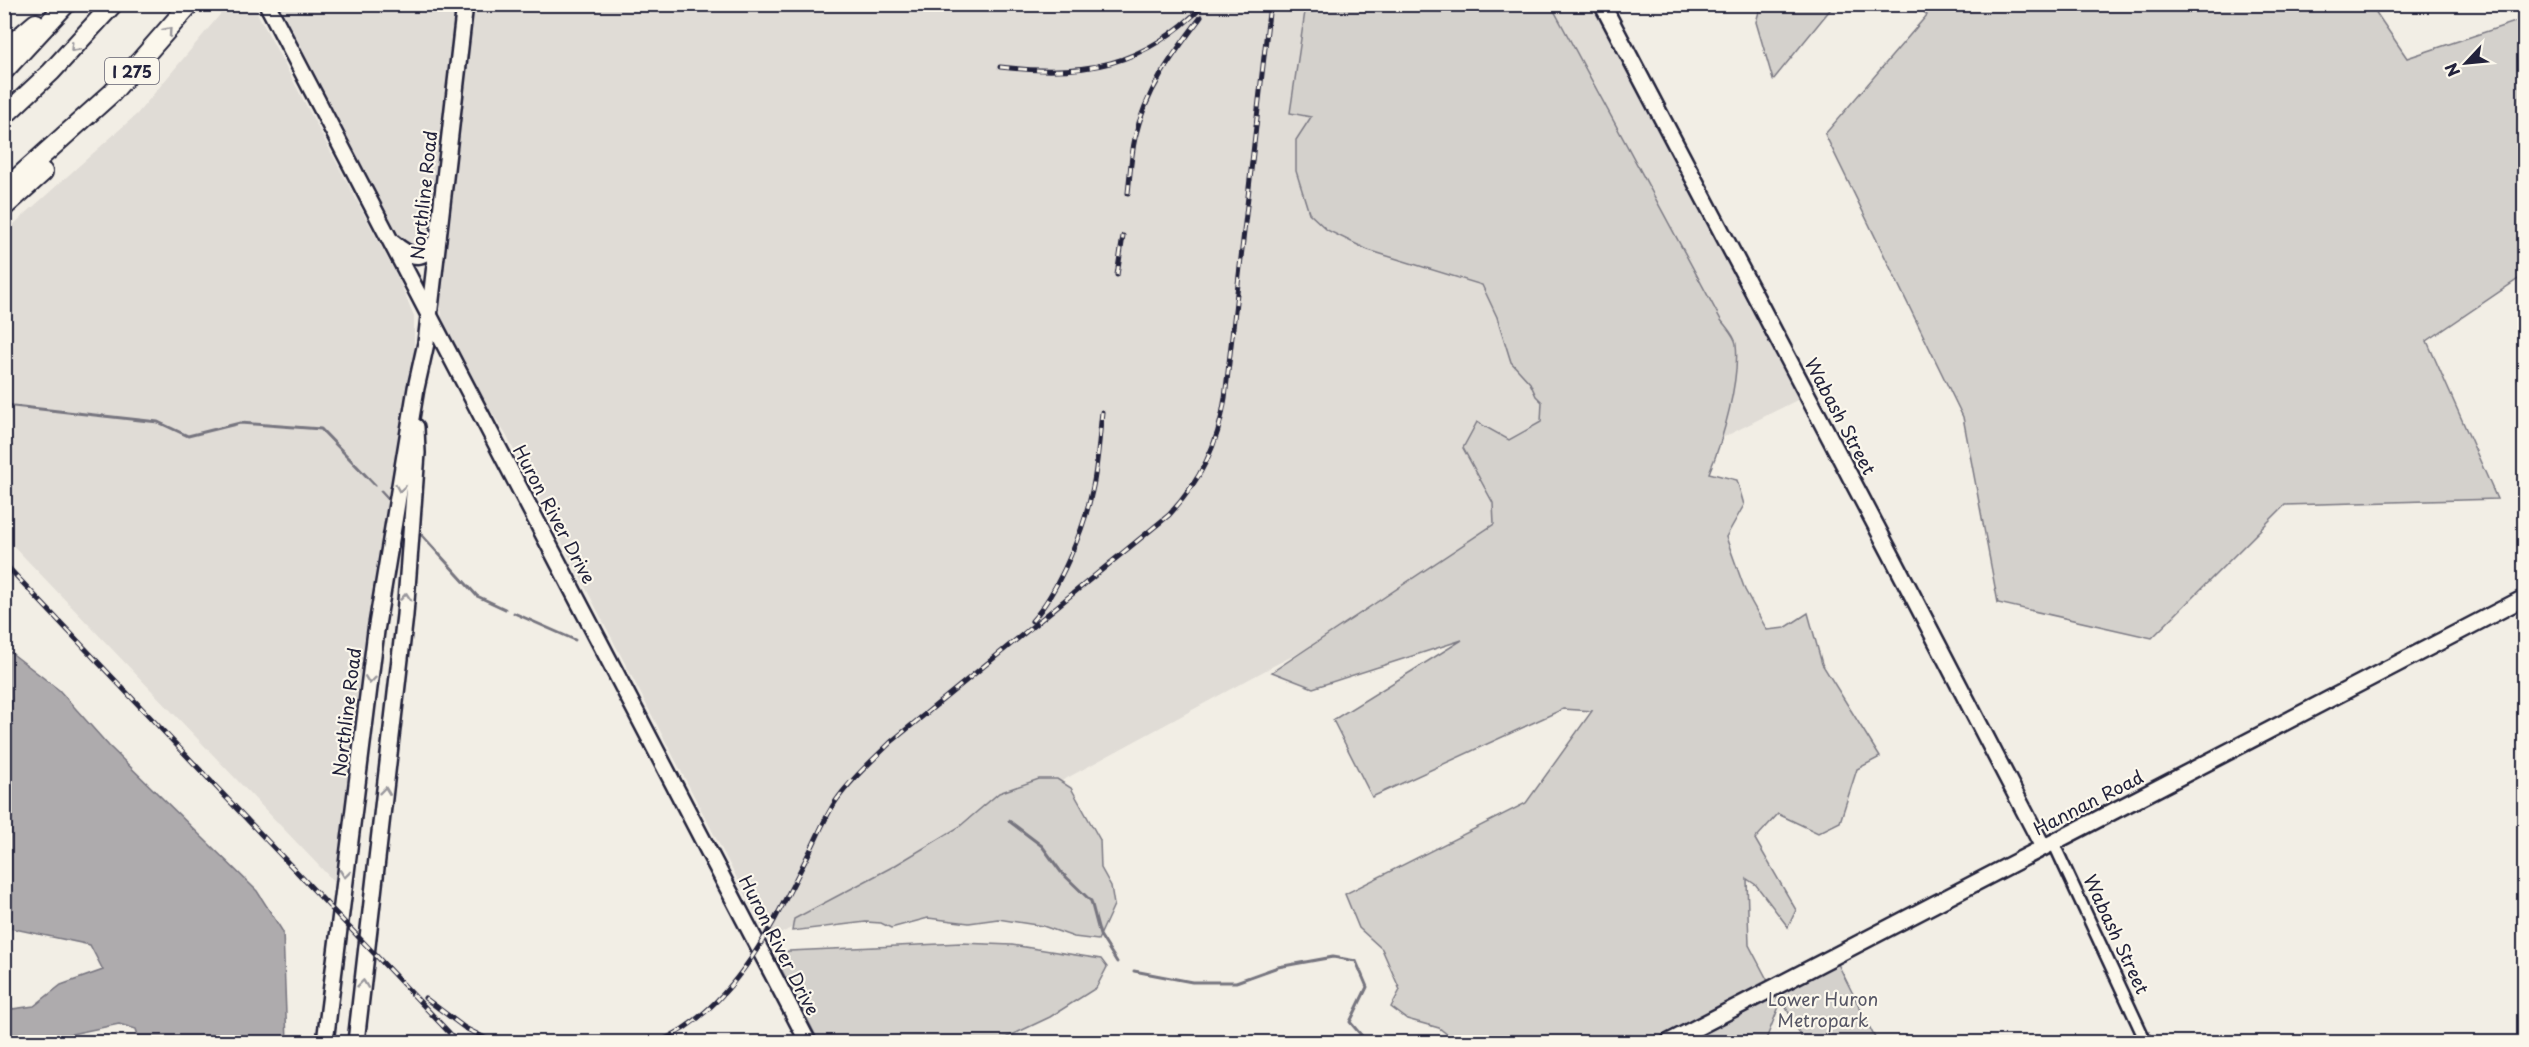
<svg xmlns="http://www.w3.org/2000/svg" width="2529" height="1047" viewBox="0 0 2529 1047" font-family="'Playpen Sans',sans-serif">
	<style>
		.built { fill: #e0dcd6 }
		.green { fill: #d4d1cc; stroke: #7b7a84; stroke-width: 1.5 }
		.water { fill: #aeabad; stroke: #76747f; stroke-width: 1.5 }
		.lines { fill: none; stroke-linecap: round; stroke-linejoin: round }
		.stream { stroke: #76747f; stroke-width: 3 }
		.street-casing { stroke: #22223b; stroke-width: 15 }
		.secondary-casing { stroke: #22223b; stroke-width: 20 }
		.highway-casing { stroke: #22223b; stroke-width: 22 }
		.street { stroke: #fbf7ec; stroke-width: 10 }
		.secondary { stroke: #fbf7ec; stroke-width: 15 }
		.highway { stroke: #fbf7ec; stroke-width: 18 }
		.rail-casing { stroke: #22223b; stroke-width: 5 }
		.rail { stroke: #fbf7ec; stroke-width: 3; stroke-dasharray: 9; stroke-linecap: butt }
		.oneway { stroke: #99979c }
		.labels { text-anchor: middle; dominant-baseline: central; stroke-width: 4.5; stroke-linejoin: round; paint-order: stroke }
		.shield { fill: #fbf7ec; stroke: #636270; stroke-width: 1.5 }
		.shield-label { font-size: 16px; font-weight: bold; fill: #22223b }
		.street-label { font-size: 18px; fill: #22223b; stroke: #fbf7ec }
		.park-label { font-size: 18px; fill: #575766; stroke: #fbf7ec }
	</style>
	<rect width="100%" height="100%" fill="#f2eee5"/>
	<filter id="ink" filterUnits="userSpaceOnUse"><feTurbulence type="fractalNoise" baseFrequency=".0167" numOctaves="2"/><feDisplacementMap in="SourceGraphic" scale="12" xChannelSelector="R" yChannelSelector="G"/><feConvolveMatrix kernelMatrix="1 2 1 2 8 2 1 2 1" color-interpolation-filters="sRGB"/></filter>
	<g filter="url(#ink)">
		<!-- built -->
		<g class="built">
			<path d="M 228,5 L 253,5 L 399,280 L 414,316 L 414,353 L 411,381 L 343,891 L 5,537 L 5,232 L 137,114 Z"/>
			<path d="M 279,5 L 459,5 L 439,173 L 425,247 L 412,250 L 401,239 Z"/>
			<path d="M 471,5 L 1594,5 L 1803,397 L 1275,665 L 769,940 L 506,435 L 483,398 L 442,318 L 440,300 L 451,215 L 452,170 Z"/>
		</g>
		<!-- green -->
		<g class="green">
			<path d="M 1306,5 L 1551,5 L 1721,320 C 1726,327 1735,336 1736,344 C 1740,380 1723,440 1709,473 L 1737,480 L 1744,505 L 1726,537 L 1745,590 L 1767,630 L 1785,628 L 1808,613 L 1822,664 L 1880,757 L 1857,769 L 1840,822 L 1818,833 L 1778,814 L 1755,839 L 1796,910 L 1788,927 L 1756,885 L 1747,879 L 1749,945 L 1780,1004 L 1765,1042 L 1457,1042 L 1439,1028 L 1407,1019 L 1391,1007 L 1400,990 L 1382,949 L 1359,928 L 1345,894 L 1526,803 L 1592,711 L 1563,709 L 1372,797 L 1333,720 L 1462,640 L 1313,688 L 1272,672 L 1494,524 L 1493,503 L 1463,448 L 1477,422 L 1509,440 L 1541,422 L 1542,402 L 1536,396 L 1530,383 L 1511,362 L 1497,317 L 1482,285 L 1368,250 L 1327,230 L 1309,213 L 1296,171 L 1296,140 L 1311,117 L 1290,113 Z"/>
			<path d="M 1761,5 L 1834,5 L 1773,80 L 1756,22 Z"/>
			<path d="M 1917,5 L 2371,5 L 2407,58 L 2524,19 L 2524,275 L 2427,341 L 2497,499 L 2285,505 L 2152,638 L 1998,603 L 1963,417 L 1825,134 L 1927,15 Z"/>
			<path d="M 1039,779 L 1057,779 L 1071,788 L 1100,840 L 1101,868 L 1111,886 L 1114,905 L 1098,940 L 1074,937 L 1043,926 L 998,919 L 969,923 L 928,918 L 891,928 L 881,923 L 866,922 L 792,931 L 794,919 L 894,866 L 959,827 L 999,793 Z"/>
			<path d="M 961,943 L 1012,945 L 1101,959 L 1107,967 L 1096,988 L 1050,1017 L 997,1042 L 819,1042 L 776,959 L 782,953 L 789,951 Z"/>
			<path d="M 1838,964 L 1877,1042 L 1804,1042 L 1779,994 Z"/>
		</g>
		<!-- water -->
		<path class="water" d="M 5,648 L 59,690 L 109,746 L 257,891 L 283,932 L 287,1042 L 140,1042 L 136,1029 L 119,1024 L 43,1040 L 5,1042 L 5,1010 L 34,1006 L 61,985 L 103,970 L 90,945 L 5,927 Z"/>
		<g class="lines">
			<!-- stream -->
			<g class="stream">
				<path d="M 4,405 L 158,422 L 188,436 L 240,423 L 321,429 L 375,485"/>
				<path d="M 381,491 L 392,503"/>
				<path d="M 419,532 L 477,596 L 505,609"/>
				<path d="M 514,613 L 575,640"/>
				<path d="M 1009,821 L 1042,846 L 1061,872 L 1091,901 L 1100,935 L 1117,962"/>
				<path d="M 1134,971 L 1192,982 L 1236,982 L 1278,967 L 1333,957 L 1356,961 L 1367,987 L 1350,1022 L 1367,1042"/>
			</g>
			<!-- street casing -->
			<g class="street-casing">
				<path id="street" d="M 2053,842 L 2146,1042"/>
			</g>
			<!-- secondary casing -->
			<g class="secondary-casing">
				<g id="secondary">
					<path d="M 267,4 L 808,1042"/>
					<path d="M 1602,4 L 1895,562 L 2043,847"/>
					<path d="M 393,243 C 412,259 424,262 438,238"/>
					<path d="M 325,1042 L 376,631 L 416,388 L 426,343 L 465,4"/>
					<path d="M 356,1042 L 405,615 L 417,453 L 416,427"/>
					<path d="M 1669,1042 L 2524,598"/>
				</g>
			</g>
			<!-- highway casing -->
			<g class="highway-casing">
				<g id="highway">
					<path d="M 4,50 L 36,23"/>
					<path d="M 4,71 L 66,4"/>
					<path d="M 4,116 L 51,72 L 113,4"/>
					<path d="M 4,190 L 112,93 L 190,4"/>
					<path d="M 4,207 L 43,172"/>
				</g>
			</g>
			<!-- street -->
			<use href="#street" class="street"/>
			<!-- secondary -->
			<use href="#secondary" class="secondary"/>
			<!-- highway -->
			<use href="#highway" class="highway"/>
			<!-- rail casing -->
			<g class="rail-casing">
				<g id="rail">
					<path d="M 1000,67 C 1084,77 1143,67 1205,4"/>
					<path d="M 1128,193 C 1130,175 1131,156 1135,138 C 1145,92 1173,54 1201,17"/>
					<path d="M 1117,275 L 1123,236"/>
					<path d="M 4,563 L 458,1042"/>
					<path d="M 1032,621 C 1058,592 1084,530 1092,491 C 1098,465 1099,438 1102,412"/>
					<path d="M 425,998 L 465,1028 L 493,1042"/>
					<path d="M 658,1042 C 734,1010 773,924 808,855 C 818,836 826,814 838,798 C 853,777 873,760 891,742 L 1169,515 C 1201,480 1218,445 1225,398 L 1270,4"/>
				</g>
			</g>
			<!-- rail -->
			<use href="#rail" class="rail"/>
		</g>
		<!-- one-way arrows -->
		<defs><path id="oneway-chevron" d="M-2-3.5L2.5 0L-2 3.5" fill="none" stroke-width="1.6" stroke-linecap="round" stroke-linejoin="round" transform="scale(1.5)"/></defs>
		<g class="oneway">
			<use href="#oneway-chevron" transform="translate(168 31) rotate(-49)"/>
			<use href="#oneway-chevron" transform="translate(74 48) rotate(134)"/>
			<use href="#oneway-chevron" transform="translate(400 488) rotate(99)"/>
			<use href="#oneway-chevron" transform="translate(406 597) rotate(-86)"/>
			<use href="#oneway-chevron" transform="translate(370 680) rotate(97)"/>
			<use href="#oneway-chevron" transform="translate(385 791) rotate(-83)"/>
			<use href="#oneway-chevron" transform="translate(345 874) rotate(97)"/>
			<use href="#oneway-chevron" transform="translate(363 984) rotate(-83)"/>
		</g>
	</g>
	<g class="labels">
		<!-- shield labels -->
		<rect class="shield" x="105" y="58" width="54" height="26" rx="4.5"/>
		<g class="shield-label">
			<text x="132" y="71">I 275</text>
		</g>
		<!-- street labels -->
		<g class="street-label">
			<text transform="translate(423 195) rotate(-84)">Northline Road</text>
			<text transform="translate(1841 416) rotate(62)">Wabash Street</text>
			<text transform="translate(555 514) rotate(62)">Huron River Drive</text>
			<text transform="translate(346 712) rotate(-83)">Northline Road</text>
			<text transform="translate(2088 802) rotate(-27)">Hannan Road</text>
			<text transform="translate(2117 934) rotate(65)">Wabash Street</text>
			<text transform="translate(780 945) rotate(63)">Huron River Drive</text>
		</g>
		<!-- park labels -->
		<g class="park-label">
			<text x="1823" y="998">Lower Huron<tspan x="1823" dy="21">Metropark</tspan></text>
		</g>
	</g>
	<!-- margin -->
	<rect width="2529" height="1047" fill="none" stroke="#fbf7ec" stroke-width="24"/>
	<rect x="12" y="12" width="2505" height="1023" fill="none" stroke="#22223b" stroke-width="2" filter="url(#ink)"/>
	<!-- north arrow -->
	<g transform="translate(2466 63) rotate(244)" stroke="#fbf7ec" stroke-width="4.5" paint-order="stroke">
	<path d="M0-4.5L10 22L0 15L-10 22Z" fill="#22223b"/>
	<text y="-9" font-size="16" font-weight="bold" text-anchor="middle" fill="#22223b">N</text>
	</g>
</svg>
